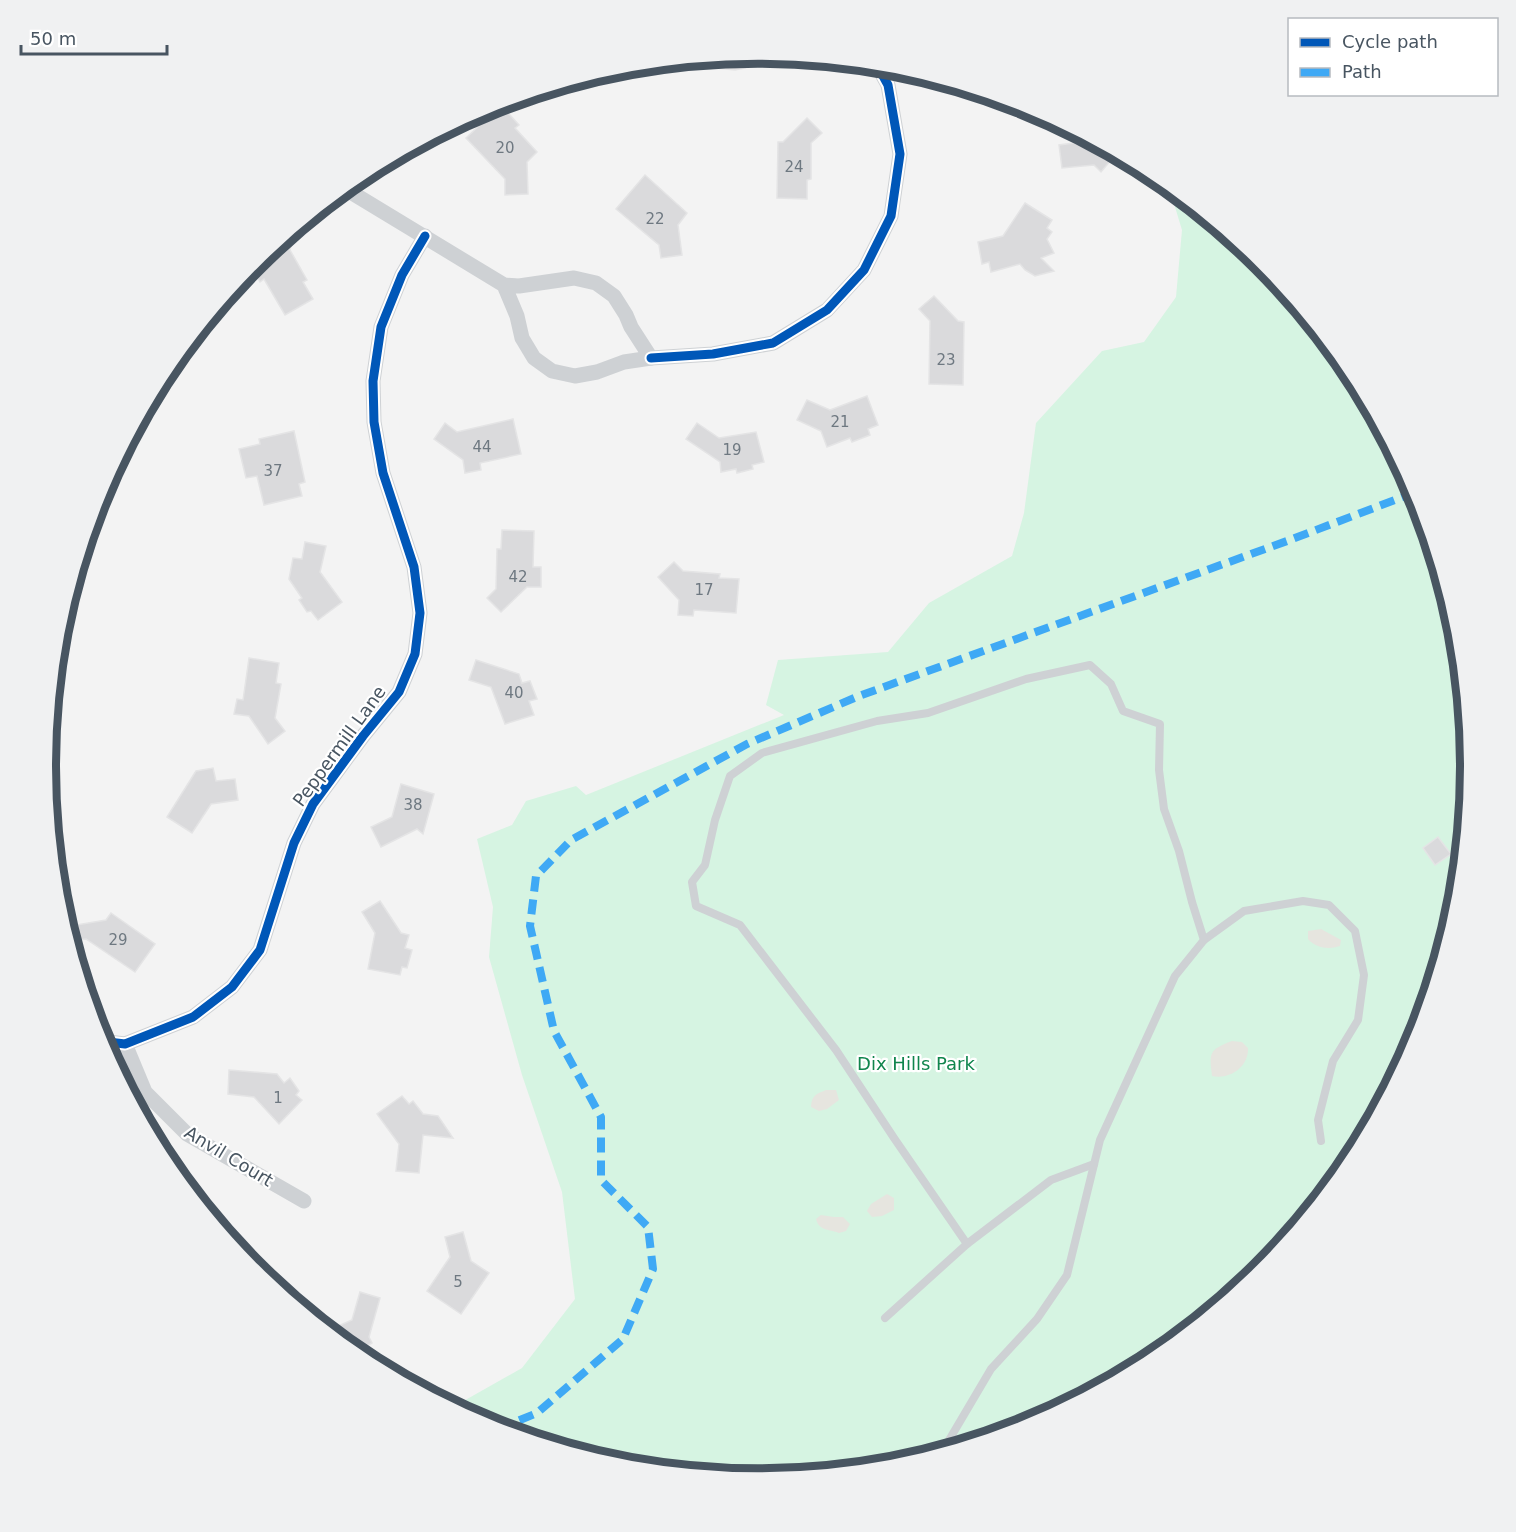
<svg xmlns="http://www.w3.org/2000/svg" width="1516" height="1532" viewBox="0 0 1516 1532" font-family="'DejaVu Sans',sans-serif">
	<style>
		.green { fill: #d6f4e2 }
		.sand { fill: #e6e5df }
		.building { fill: #dadadc; stroke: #e4e4e5; stroke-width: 1.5 }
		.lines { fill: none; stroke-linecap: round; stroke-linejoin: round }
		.service { stroke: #ced1d4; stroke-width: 8 }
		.minor { stroke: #ced1d4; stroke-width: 15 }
		.quiet { stroke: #3fa9f5; stroke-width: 8; stroke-dasharray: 15 8; stroke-linecap: butt }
		.cycleway-casing { stroke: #fff; stroke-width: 13 }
		.cycleway { stroke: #0057b8; stroke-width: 9 }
		.labels { text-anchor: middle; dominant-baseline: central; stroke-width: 4.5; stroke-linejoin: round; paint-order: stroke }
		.number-label { font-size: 15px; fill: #6e7881 }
		.street-label { font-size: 18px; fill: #485561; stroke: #fff }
		.park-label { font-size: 18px; fill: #10854d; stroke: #fff }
		.rim { fill: none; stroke: #485561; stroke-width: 8 }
	</style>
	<rect width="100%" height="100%" fill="#f3f3f3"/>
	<!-- green -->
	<path class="green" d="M 1168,184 L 1262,262 L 1351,370 L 1417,493 L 1457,627 L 1471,766 L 1457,905 L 1417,1039 L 1351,1162 L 1262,1270 L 1154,1359 L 1031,1425 L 897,1465 L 758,1479 L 619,1465 L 485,1425 L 453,1407 L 522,1368 L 575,1299 L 562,1192 L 522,1075 L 489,957 L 493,907 L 477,839 L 512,825 L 526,801 L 576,786 L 586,795 L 784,715 L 766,705 L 778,660 L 888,652 L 929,603 L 1012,556 L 1024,513 L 1036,423 L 1102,351 L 1144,342 L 1176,297 L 1182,230 Z"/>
	<!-- sand -->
	<g class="sand">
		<path d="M 1321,929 L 1341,940 L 1340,946 C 1328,950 1316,948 1308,939 L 1308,931 Z"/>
		<path d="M 1232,1041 L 1242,1042 L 1248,1048 C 1249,1067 1229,1080 1212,1076 C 1209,1052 1209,1050 1232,1041 Z"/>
		<path d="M 826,1090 L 836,1090 L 839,1100 L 827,1109 L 819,1111 L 811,1107 C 812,1095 816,1094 826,1090 Z"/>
		<path d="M 887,1194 L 894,1198 L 894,1210 L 882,1216 L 872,1217 L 867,1211 L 871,1204 Z"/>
		<path d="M 821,1215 L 834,1217 L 843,1217 L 850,1224 L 846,1231 L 839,1233 C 829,1229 819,1231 816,1219 Z"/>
	</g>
	<!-- building -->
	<g class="building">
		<path d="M 758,53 L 771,54 L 773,62 L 735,70 L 698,66 L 698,59 Z"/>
		<path d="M 501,105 L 519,125 L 515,128 L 537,152 L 527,162 L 528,194 L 505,195 L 505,179 L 466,138 Z"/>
		<path d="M 807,118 L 822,133 L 811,143 L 811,179 L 807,180 L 807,199 L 777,198 L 778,142 L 783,142 Z"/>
		<path d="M 1081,134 L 1117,153 L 1101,172 L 1094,165 L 1062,168 L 1059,145 L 1074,143 Z"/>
		<path d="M 645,175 L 687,213 L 678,225 L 682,255 L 661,258 L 659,245 L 616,209 Z"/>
		<path d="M 1025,203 L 1052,220 L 1047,228 L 1052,232 L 1047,239 L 1054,253 L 1041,258 L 1054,271 L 1035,276 L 1025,270 L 1020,264 L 991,272 L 989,262 L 982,264 L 978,242 L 1003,236 Z"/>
		<path d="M 296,228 L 290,250 L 307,280 L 303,282 L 313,299 L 285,315 L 264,279 L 260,282 L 252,268 L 265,261 L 267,251 Z"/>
		<path d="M 934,296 L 958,321 L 964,322 L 963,385 L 929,384 L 930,321 L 919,309 Z"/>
		<path d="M 867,396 L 878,425 L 868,429 L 870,435 L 852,442 L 850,438 L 827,447 L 821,431 L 797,420 L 807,400 L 830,410 Z"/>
		<path d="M 513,419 L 521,454 L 480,463 L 481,470 L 465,473 L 463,460 L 434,439 L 445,423 L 457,432 Z"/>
		<path d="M 697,423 L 719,438 L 756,432 L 764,462 L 752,465 L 753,469 L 737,473 L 736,469 L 721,472 L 720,462 L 686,439 Z"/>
		<path d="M 294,431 L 305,482 L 299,484 L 302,496 L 264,505 L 257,476 L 246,478 L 239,449 L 260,444 L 259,439 Z"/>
		<path d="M 502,530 L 534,531 L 533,567 L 541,567 L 541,587 L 527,587 L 501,612 L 487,598 L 496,589 L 497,549 L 501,549 Z"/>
		<path d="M 305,542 L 326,546 L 320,572 L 342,602 L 318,620 L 311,611 L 307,612 L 299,600 L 302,598 L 289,579 L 293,558 L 302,559 Z"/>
		<path d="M 674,562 L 683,571 L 720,574 L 719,578 L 739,579 L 736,613 L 694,610 L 693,616 L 678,615 L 679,600 L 658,577 Z"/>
		<path d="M 249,658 L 279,663 L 276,683 L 281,684 L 275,718 L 285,731 L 268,744 L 249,716 L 234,714 L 237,699 L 243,700 Z"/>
		<path d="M 476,660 L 519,674 L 522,683 L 530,681 L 537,699 L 529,701 L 534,715 L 505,724 L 491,687 L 469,680 Z"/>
		<path d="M 213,768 L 216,781 L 235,779 L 238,800 L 211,804 L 192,833 L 167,817 L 196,771 Z"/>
		<path d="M 401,784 L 434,794 L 423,834 L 417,829 L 381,847 L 371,827 L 392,817 Z"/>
		<path d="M 1438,837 L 1451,854 L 1435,865 L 1423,848 Z"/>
		<path d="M 380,901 L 401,933 L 409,935 L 405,948 L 412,950 L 407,968 L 402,967 L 400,975 L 368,969 L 375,933 L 362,912 Z"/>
		<path d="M 111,913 L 155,944 L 135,972 L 86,939 L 72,941 L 70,926 L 106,920 Z"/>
		<path d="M 229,1070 L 277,1074 L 284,1083 L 290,1078 L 299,1091 L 296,1095 L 302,1100 L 279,1124 L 254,1097 L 228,1094 Z"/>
		<path d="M 402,1096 L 409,1104 L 413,1101 L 423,1114 L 438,1116 L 453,1138 L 423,1135 L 419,1173 L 396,1171 L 399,1144 L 377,1114 Z"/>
		<path d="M 463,1232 L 471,1261 L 489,1273 L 461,1314 L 427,1291 L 450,1257 L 445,1237 Z"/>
		<path d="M 360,1292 L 380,1298 L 369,1337 L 372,1343 L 355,1353 L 327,1331 L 352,1320 Z"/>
	</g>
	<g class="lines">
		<!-- service -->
		<g class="service">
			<path d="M 1204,940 L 1244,911 L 1303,901 L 1329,905 L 1355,931 L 1364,975 L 1358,1020 L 1333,1061 L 1318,1120 L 1321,1141"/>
			<path d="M 967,1244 L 1051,1180 L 1094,1164"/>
			<path d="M 885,1318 L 967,1244 L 894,1138 L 836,1050 L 740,925 L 696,906 L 692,882 L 705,865 L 715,820 L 730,776 L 762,753 L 877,721 L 928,713 L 1026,679 L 1090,665 L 1111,684 L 1123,711 L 1160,724 L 1159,770 L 1164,809 L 1179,851 L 1192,902 L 1204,940 L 1175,976 L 1100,1140 L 1067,1275 L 1037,1319 L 991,1369 L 942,1452"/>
		</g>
		<!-- minor -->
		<g class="minor">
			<path d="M 344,188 L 504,285 L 519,286 L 574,278 L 596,283 L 614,296 L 626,315 L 631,327 L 651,358 L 624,362 L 597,372 L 575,376 L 552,371 L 534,358 L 522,338 L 517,316 L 504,285"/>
			<path d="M 651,358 L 713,354 L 773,343 L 827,310 L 864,270 L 891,216 L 900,154 L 888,85 L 877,65"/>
			<path d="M 100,1041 L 125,1044 L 193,1017 L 232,987 L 260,950 L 294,843 L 313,804 L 363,736 L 399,692 L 415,654 L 420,613 L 414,567 L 383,473 L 374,422 L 373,381 L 381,327 L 402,275 L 425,236"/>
			<path d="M 125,1044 L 145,1092 L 187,1134 L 304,1201"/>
		</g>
		<!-- quiet -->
		<path class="quiet" d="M 498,1429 L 537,1413 L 623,1339 L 653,1269 L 648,1227 L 601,1180 L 601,1117 L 554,1031 L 530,926 L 536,876 L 571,840 L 747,744 L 859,696 L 1287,541 L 1416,492"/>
		<!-- cycleway casing -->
		<g class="cycleway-casing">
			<g id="cycleway">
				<path d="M 651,358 L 713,354 L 773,343 L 827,310 L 864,270 L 891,216 L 900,154 L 888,85 L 877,65"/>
				<path d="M 100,1041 L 125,1044 L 193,1017 L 232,987 L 260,950 L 294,843 L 313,804 L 363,736 L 399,692 L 415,654 L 420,613 L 414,567 L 383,473 L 374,422 L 373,381 L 381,327 L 402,275 L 425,236"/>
			</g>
		</g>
		<!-- cycleway -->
		<use href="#cycleway" class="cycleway"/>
	</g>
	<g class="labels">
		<!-- number labels -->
		<g class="number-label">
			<text x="505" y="148">20</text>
			<text x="794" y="167">24</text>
			<text x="655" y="219">22</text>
			<text x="946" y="360">23</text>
			<text x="840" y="422">21</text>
			<text x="482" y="447">44</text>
			<text x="732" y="450">19</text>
			<text x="273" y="471">37</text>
			<text x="518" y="577">42</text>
			<text x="704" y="590">17</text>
			<text x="514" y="693">40</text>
			<text x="413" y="805">38</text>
			<text x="118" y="940">29</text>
			<text x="278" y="1098">1</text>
			<text x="458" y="1282">5</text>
		</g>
		<!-- street labels -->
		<g class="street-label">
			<text transform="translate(339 746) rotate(-54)">Peppermill Lane</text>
			<text transform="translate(229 1156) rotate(31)">Anvil Court</text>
		</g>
		<!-- park labels -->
		<g class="park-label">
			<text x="916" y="1063">Dix Hills Park</text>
		</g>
	</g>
	<!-- crop -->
	<path d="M0 0H1516V1532H0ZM56 766a702 702 0 1 1 1404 0a702 702 0 1 1-1404 0Z" fill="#f0f1f2" fill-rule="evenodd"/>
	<path class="rim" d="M56 766a702 702 0 1 1 1404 0a702 702 0 1 1-1404 0Z"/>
	<!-- legend -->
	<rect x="1288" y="18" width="210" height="78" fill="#ffffff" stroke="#b6bbc0" stroke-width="1.5"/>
	<rect x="1300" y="38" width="30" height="9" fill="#0057b8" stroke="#b6bbc0" stroke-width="1.5"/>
	<text x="1342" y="48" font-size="18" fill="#485561">Cycle path</text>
	<rect x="1300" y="68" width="30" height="9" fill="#3fa9f5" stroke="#b6bbc0" stroke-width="1.5"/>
	<text x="1342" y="78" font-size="18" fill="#485561">Path</text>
	<!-- scale -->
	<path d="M21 45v9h146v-9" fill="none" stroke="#485561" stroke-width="3"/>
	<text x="30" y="45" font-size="18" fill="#485561" stroke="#ffffff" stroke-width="4.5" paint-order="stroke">50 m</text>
</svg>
